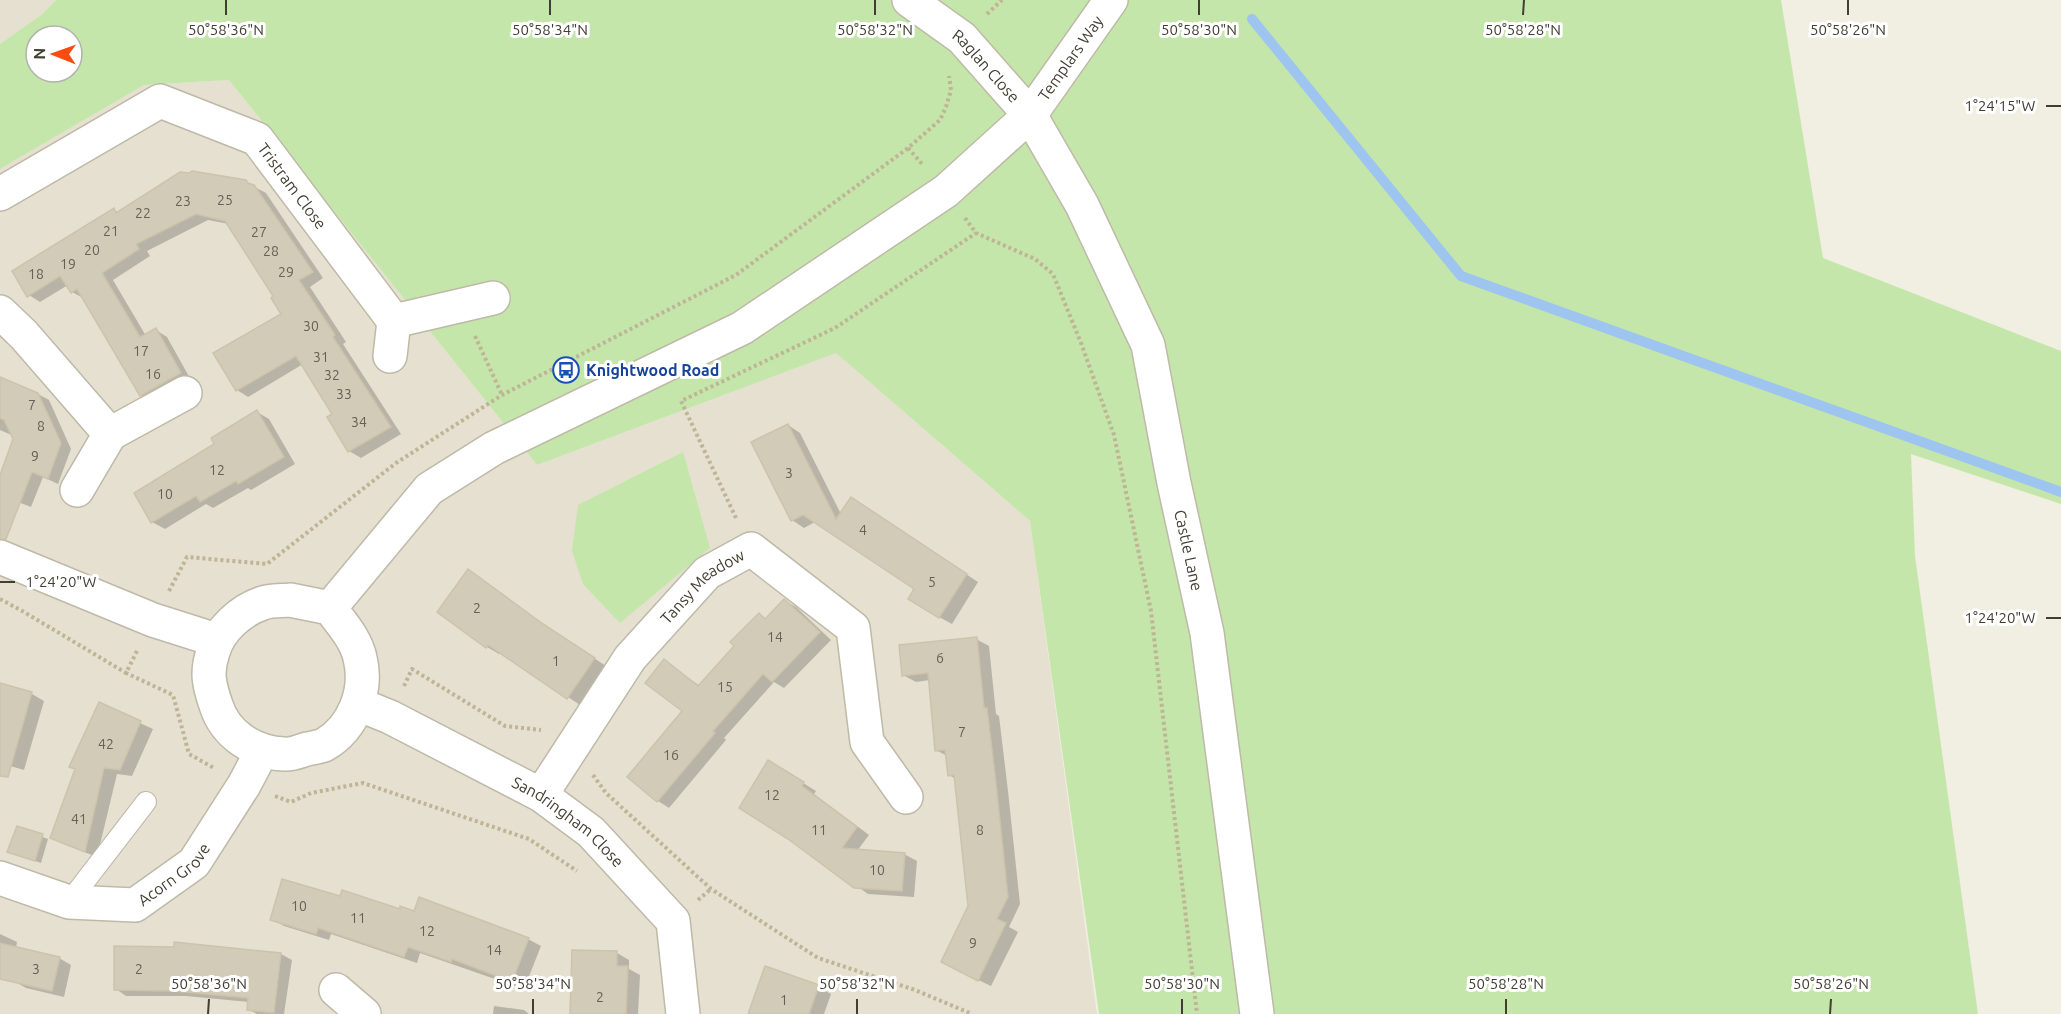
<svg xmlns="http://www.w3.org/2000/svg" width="2061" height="1014" viewBox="0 0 2061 1014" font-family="Ubuntu,sans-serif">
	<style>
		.residential { fill: #e5e0d0 }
		.green { fill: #c5e6aa; fill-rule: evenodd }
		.shadow { fill: #0003 }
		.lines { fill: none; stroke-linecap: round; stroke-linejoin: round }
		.stream { stroke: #9dc5ef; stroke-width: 10 }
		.building { fill: #d2cbb8; stroke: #cdc3ab; stroke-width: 1.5 }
		.service-casing { stroke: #bfb9a8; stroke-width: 22 }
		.minor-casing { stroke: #bfb9a8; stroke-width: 36 }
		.tertiary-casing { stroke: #bfb9a8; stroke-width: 36 }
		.path { stroke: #beb496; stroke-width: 4; stroke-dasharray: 3 3; stroke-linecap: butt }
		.service { stroke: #fff; stroke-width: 20 }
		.minor { stroke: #fff; stroke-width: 33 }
		.tertiary { stroke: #fff; stroke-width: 33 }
		.ticks { fill: none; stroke: #423e33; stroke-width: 2 }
		.labels { text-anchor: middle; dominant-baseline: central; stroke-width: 6; stroke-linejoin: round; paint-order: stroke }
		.number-label { font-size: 14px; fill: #666154 }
		.street-label { font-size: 16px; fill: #423e33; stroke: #fff }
		.transit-label { font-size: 16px; font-weight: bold; fill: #164399; stroke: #fff; text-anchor: start }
		.ticks-label { font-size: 15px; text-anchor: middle; fill: #423e33; stroke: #fff; stroke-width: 6; stroke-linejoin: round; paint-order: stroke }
	</style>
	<rect width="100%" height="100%" fill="#f1eee2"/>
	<!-- residential -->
	<g class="residential">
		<path d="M 0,0 L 56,0 L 41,15 L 0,44 Z"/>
		<path d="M 229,80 L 537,465 L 836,353 L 1030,521 L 1097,1014 L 0,1014 L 0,169 L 144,85 Z"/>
	</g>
	<!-- green -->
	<g class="green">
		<path d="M 56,0 L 1781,0 L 1823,258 L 2061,351 L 2061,504 L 1911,454 L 1915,556 L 1978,1014 L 1099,1014 L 1030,521 L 836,353 L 537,465 L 229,80 L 144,85 L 0,169 L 0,44 L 41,15 ZM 36,36 L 72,36 L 72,72 L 36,72 Z"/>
		<path d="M 683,452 L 710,548 L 620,623 L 583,584 L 572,551 L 578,505 Z"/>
	</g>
	<!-- shadow -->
	<g class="shadow">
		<path d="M 245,182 L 266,193 L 323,278 L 310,287 L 346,342 L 343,344 L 401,434 L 361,458 L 349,451 L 334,414 L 303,364 L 248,397 L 237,390 L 283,314 L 275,297 L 229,224 L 208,220 L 147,251 L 150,256 L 113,280 L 146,336 L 156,330 L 167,337 L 191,380 L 153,401 L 141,395 L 83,298 L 72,292 L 68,285 L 40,302 L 29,295 L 114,210 L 119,213 Z"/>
		<path d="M 38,394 L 49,400 L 71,449 L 58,484 L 43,477 L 31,507 L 0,495 L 0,480 L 16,437 L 0,430 L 0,396 Z"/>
		<path d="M 257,412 L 269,419 L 295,464 L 251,490 L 248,488 L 213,508 L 206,504 L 165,529 L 152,522 L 216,444 Z"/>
		<path d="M 788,425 L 800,433 L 841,514 L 863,506 L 978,582 L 952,624 L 939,617 L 916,588 L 815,522 L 804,528 L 792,520 Z"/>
		<path d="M 469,571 L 556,633 L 606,666 L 580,705 L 501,652 L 499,654 L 487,647 L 439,612 Z"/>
		<path d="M 785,601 L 796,607 L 831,640 L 784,688 L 774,682 L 724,738 L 726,740 L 669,808 L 658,801 L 684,711 L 664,661 L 700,686 L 736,646 L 759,615 L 767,619 Z"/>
		<path d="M 976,639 L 989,646 L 996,714 L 999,716 L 1008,791 L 1020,904 L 1009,927 L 1018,932 L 991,986 L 955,969 L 969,906 L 956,779 L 949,775 L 947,756 L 936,750 L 930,680 L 916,682 L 903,675 Z"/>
		<path d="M 0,685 L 32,694 L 44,701 L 24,770 L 0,763 Z"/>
		<path d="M 99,704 L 153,729 L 132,776 L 117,774 L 97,857 L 64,844 L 51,837 Z"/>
		<path d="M 769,762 L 816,791 L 814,794 L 869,835 L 857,851 L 904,854 L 917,861 L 914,897 L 868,894 L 789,837 Z"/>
		<path d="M 18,828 L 48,839 L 41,863 L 9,852 Z"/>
		<path d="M 341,898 L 528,939 L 541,946 L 524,989 L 420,953 L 417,963 L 331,934 L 329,940 L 284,926 L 272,919 Z"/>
		<path d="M 0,934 L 17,942 L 16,948 L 59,958 L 71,965 L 64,997 L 26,988 L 14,981 L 0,979 Z"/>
		<path d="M 176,944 L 281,954 L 292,960 L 284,1014 L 257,1014 L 248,1009 L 249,1002 L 186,996 L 126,996 L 116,989 L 175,949 Z"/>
		<path d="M 617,953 L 629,960 L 629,969 L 640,975 L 638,1014 L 573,1014 Z"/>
		<path d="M 818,987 L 831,994 L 824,1014 L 750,1014 Z"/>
		<path d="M 494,1006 L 524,1010 L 529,1014 L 493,1014 Z"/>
	</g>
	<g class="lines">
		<!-- stream -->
		<path class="stream" d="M 1252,19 L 1461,276 L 2061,492"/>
	</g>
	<!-- building -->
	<g class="building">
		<path d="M 192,171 L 246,180 L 248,183 L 254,185 L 313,272 L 299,280 L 335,335 L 333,337 L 391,427 L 348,452 L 327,417 L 332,414 L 296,356 L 236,391 L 213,353 L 281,314 L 271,298 L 273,296 L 225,221 L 196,214 L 136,244 L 139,249 L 102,273 L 140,337 L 156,328 L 181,373 L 140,396 L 77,289 L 71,293 L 60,276 L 27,297 L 12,271 L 114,208 L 116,213 L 180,172 L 189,173 Z"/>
		<path d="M 0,377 L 38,393 L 61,443 L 48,479 L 32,472 L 6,539 L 0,539 L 0,475 L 13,439 L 4,420 L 0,418 Z"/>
		<path d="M 257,410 L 284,457 L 238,484 L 236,481 L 200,502 L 196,496 L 151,523 L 134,493 L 214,444 L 211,438 Z"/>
		<path d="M 788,424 L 836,519 L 851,497 L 967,574 L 939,618 L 908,599 L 914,589 L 803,515 L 791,521 L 751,442 Z"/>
		<path d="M 468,569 L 543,624 L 595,658 L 567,699 L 488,645 L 486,648 L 437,612 Z"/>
		<path d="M 784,599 L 820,632 L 772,682 L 763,674 L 713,731 L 715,733 L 657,802 L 627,777 L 682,711 L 645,683 L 664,659 L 698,686 L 734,646 L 730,642 L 759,613 L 765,619 Z"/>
		<path d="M 977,637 L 984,708 L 987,708 L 996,783 L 1008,897 L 997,919 L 1006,923 L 978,981 L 941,962 L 968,906 L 954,775 L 948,776 L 945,750 L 935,751 L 928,673 L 902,676 L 899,645 Z"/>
		<path d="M 0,683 L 32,692 L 8,777 L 0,776 Z"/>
		<path d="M 99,702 L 141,721 L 120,770 L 104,768 L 85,852 L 50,838 L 75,769 L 69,767 Z"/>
		<path d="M 768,760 L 804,782 L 802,786 L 857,827 L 842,848 L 905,853 L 902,891 L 854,888 L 788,839 L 739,808 Z"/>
		<path d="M 17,826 L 43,834 L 35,861 L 7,852 Z"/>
		<path d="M 282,879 L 340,896 L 342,890 L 400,909 L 400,906 L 414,911 L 419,897 L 529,938 L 512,982 L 452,959 L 451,962 L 408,947 L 404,957 L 318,928 L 316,934 L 270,920 Z"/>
		<path d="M 174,942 L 281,953 L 274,1013 L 247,1010 L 248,998 L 174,991 L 114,990 L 114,946 L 174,947 Z"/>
		<path d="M 0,943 L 60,957 L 52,991 L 0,979 Z"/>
		<path d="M 572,950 L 617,951 L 617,966 L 628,966 L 626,1014 L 570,1014 Z"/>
		<path d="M 765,966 L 819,985 L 809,1014 L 748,1014 Z"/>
	</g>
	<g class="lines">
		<!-- service casing -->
		<g class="service-casing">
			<path id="service" d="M 69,902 L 146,802"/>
		</g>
		<!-- minor casing -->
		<g class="minor-casing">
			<g id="minor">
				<path id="s1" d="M 909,0 L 962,38 L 1030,115"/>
				<path id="s2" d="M 0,194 L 160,101 L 257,139 L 394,321 L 493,298"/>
				<path d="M 0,312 L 24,335 L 110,434 L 185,393"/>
				<path d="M 390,356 L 394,321"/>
				<path d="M 77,490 L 110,434"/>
				<path id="s3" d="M 358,704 L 390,717 L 541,795 L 591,832 L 673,921 L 683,1014"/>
				<path id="s4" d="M 541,795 L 630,658 L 707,573 L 751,549 L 853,628 L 867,742 L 906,797"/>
				<path id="s5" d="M 0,878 L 69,902 L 135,905 L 194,863 L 244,785 L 262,751"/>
				<path d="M 336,990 L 364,1014"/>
			</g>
		</g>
		<!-- tertiary casing -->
		<g class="tertiary-casing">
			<g id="tertiary">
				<path id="s6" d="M 1030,115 L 1082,205 L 1148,345 L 1174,483 L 1207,633 L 1257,1014"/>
				<path d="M 0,557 L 153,620 L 216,640"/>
				<path d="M 290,600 L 330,608 C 341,623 356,639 360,658 C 368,690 354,728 324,745 C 319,747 312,748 307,749 C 300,751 292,755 284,754 C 253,753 225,734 216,705 C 209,685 206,672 213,652 C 219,630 241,610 263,603 C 271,600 282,601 290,600 Z"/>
				<path id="s7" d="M 330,608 L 429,489 L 494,448 L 742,328 L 946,191 L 1030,115 L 1111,0"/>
			</g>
		</g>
		<!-- path -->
		<g class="path">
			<path d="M 987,14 L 1002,0"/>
			<path d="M 908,148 L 923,165"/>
			<path d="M 965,218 L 976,233 L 1035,259 L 1053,274 L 1081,343 L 1114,435 L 1151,611 L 1197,1014"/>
			<path d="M 475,336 L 502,395"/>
			<path d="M 736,518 L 681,401 L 835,328 L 976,233"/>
			<path d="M 169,591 L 187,557 L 267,564 L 396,463 L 502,395 L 736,275 L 908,148 L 940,120 L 946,107 L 951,90 L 949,76"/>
			<path d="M 0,599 L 24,612 L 126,673"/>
			<path d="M 137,651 L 126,673 L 173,695 L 189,754 L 214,768"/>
			<path d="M 404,686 L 412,669 L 505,726 L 541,730"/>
			<path d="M 593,775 L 606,793 L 711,889 L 818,958 L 915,990 L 972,1014"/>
			<path d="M 275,796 L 291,802 L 311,793 L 363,783 L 529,839 L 577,871"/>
			<path d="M 698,900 L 711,889"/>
		</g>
		<!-- service -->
		<use href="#service" class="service"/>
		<!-- minor -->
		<use href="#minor" class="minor"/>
		<!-- tertiary -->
		<use href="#tertiary" class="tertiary"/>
	</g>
	<!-- ticks -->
	<path class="ticks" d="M 226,15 L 226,0M 550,15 L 550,0M 875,15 L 875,0M 1199,15 L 1199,0M 1523,15 L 1524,0M 1848,15 L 1848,0M 2046,106 L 2061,106M 0,582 L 15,582M 2046,618 L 2061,618M 208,1014 L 209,999M 533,1014 L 533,999M 857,1014 L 857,999M 1182,1014 L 1182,999M 1506,1014 L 1506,999M 1830,1014 L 1831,999"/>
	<!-- icons -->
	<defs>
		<g id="bus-ring" transform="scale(1.35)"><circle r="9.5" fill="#fff" stroke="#1a4fb4" stroke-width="1.5"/><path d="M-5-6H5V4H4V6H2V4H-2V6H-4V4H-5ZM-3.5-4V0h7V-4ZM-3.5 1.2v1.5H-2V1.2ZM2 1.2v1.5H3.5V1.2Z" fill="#1a4fb4"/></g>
	</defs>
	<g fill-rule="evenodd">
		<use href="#bus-ring" x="566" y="370"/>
	</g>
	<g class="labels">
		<!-- number labels -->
		<g class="number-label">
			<text x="225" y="200">25</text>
			<text x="183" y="201">23</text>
			<text x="143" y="213">22</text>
			<text x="111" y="231">21</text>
			<text x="259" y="232">27</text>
			<text x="92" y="250">20</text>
			<text x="271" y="251">28</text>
			<text x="68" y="264">19</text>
			<text x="286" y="272">29</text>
			<text x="36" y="274">18</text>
			<text x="311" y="326">30</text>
			<text x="141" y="351">17</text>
			<text x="321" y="357">31</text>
			<text x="153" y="374">16</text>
			<text x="332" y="375">32</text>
			<text x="344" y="394">33</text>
			<text x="32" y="405">7</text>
			<text x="359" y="422">34</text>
			<text x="41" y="426">8</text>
			<text x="35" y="456">9</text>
			<text x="217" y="470">12</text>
			<text x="789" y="473">3</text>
			<text x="165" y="494">10</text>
			<text x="863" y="530">4</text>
			<text x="932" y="582">5</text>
			<text x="477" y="608">2</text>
			<text x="775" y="637">14</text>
			<text x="940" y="658">6</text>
			<text x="556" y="661">1</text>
			<text x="725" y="687">15</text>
			<text x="962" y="732">7</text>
			<text x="106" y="744">42</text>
			<text x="671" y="755">16</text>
			<text x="772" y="795">12</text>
			<text x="79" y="819">41</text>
			<text x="819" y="830">11</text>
			<text x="980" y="830">8</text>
			<text x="877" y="870">10</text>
			<text x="299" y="906">10</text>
			<text x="358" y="918">11</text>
			<text x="427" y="931">12</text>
			<text x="973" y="943">9</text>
			<text x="494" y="950">14</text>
			<text x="36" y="969">3</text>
			<text x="139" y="969">2</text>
			<text x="600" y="997">2</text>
			<text x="784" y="1000">1</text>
		</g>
		<!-- street labels -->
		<g class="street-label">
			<text stroke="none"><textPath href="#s7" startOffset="936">Templars Way</textPath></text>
			<text stroke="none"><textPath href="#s1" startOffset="102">Raglan Close</textPath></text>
			<text stroke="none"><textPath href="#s2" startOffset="348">Tristram Close</textPath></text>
			<text stroke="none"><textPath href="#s6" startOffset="468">Castle Lane</textPath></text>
			<text stroke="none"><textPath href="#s4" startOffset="266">Tansy Meadow</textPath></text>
			<text stroke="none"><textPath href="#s3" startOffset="242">Sandringham Close</textPath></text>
			<text stroke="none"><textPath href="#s5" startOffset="189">Acorn Grove</textPath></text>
		</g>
		<!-- transit labels -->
		<g class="transit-label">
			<text x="586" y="370">Knightwood Road</text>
		</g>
	</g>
	<g class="ticks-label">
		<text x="226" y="35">50°58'36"N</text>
		<text x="550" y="35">50°58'34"N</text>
		<text x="875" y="35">50°58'32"N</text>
		<text x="1199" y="35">50°58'30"N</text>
		<text x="1523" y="35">50°58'28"N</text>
		<text x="1848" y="35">50°58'26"N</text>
		<text x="2000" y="111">1°24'15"W</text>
		<text x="61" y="587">1°24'20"W</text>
		<text x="2000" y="623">1°24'20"W</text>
		<text x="209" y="989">50°58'36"N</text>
		<text x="533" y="989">50°58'34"N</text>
		<text x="857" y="989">50°58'32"N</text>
		<text x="1182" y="989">50°58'30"N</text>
		<text x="1506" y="989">50°58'28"N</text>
		<text x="1831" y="989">50°58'26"N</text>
	</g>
	<!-- north arrow -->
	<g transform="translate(54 54) rotate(271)"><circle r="28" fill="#ffffff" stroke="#b3b2ad" stroke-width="1.5"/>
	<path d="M0-4.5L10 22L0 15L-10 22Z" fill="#f94c11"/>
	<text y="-9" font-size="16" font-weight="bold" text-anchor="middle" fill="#423e33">N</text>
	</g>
</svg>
